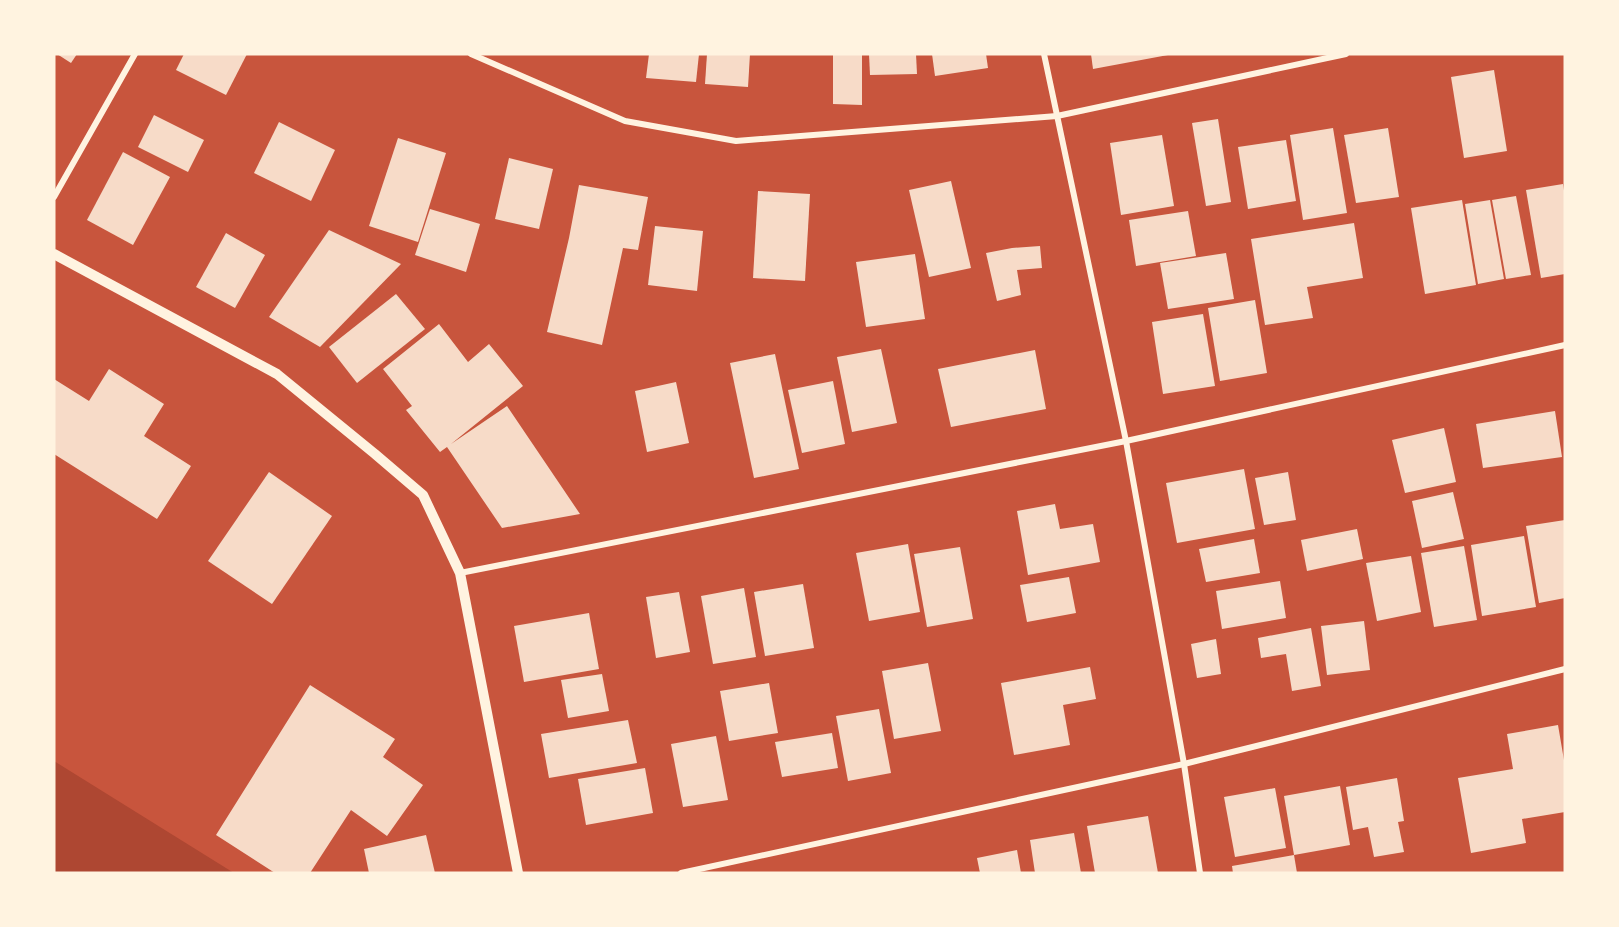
<svg xmlns="http://www.w3.org/2000/svg" width="1619" height="927" viewBox="0 0 1619 927" font-family="'Archivo Narrow',sans-serif">
	<style>
		.green { fill: #ae4732 }
		.building { fill: #f7dbc8 }
		.lines { fill: none; stroke-linecap: round; stroke-linejoin: round }
		.minor { stroke: #fff3e0; stroke-width: 6 }
		.tertiary { stroke: #fff3e0; stroke-width: 10 }
	</style>
	<rect width="100%" height="100%" fill="#c8553d"/>
	<!-- green -->
	<path class="green" d="M 54,761 L 234,873 L 54,873 Z"/>
	<!-- building -->
	<g class="building">
		<path d="M 57,54 L 77,54 L 71,63 Z"/>
		<path d="M 184,54 L 247,54 L 226,95 L 176,70 Z"/>
		<path d="M 649,54 L 699,54 L 696,82 L 646,78 Z"/>
		<path d="M 707,54 L 750,54 L 748,87 L 705,84 Z"/>
		<path d="M 833,54 L 862,54 L 862,105 L 833,104 Z"/>
		<path d="M 869,54 L 916,54 L 917,74 L 870,75 Z"/>
		<path d="M 932,54 L 986,54 L 988,68 L 935,76 Z"/>
		<path d="M 1091,54 L 1168,54 L 1168,55 L 1093,69 Z"/>
		<path d="M 1494,70 L 1507,151 L 1464,158 L 1451,77 Z"/>
		<path d="M 154,115 L 204,140 L 188,172 L 138,147 Z"/>
		<path d="M 1218,119 L 1231,202 L 1206,206 L 1192,123 Z"/>
		<path d="M 279,122 L 335,150 L 311,201 L 254,173 Z"/>
		<path d="M 1333,128 L 1347,213 L 1303,220 L 1290,135 Z"/>
		<path d="M 1388,128 L 1399,197 L 1356,203 L 1344,135 Z"/>
		<path d="M 1162,135 L 1174,206 L 1121,215 L 1110,143 Z"/>
		<path d="M 398,138 L 446,153 L 418,242 L 369,226 Z"/>
		<path d="M 1286,140 L 1296,201 L 1248,209 L 1238,147 Z"/>
		<path d="M 123,152 L 170,177 L 133,245 L 87,220 Z"/>
		<path d="M 509,158 L 553,169 L 539,229 L 495,219 Z"/>
		<path d="M 951,181 L 971,268 L 929,277 L 909,190 Z"/>
		<path d="M 1563,184 L 1565,197 L 1565,274 L 1541,278 L 1526,190 Z"/>
		<path d="M 579,185 L 648,197 L 638,250 L 623,248 L 602,345 L 547,332 L 569,238 Z"/>
		<path d="M 758,191 L 810,194 L 805,281 L 753,278 Z"/>
		<path d="M 1516,196 L 1531,275 L 1506,279 L 1492,200 Z"/>
		<path d="M 1462,200 L 1476,285 L 1425,294 L 1411,208 Z"/>
		<path d="M 1490,200 L 1504,279 L 1478,284 L 1465,204 Z"/>
		<path d="M 430,209 L 480,224 L 466,272 L 415,255 Z"/>
		<path d="M 1188,211 L 1196,256 L 1136,266 L 1129,220 Z"/>
		<path d="M 1354,223 L 1363,278 L 1307,287 L 1313,318 L 1265,325 L 1251,239 Z"/>
		<path d="M 655,226 L 703,231 L 697,291 L 648,285 Z"/>
		<path d="M 329,230 L 401,264 L 320,347 L 269,317 Z"/>
		<path d="M 226,233 L 265,255 L 235,308 L 196,287 Z"/>
		<path d="M 1040,246 L 1042,268 L 1017,270 L 1021,295 L 997,301 L 986,253 L 1012,248 Z"/>
		<path d="M 1226,253 L 1234,299 L 1168,309 L 1160,263 Z"/>
		<path d="M 915,254 L 925,319 L 866,327 L 856,262 Z"/>
		<path d="M 396,294 L 425,329 L 357,383 L 329,347 Z"/>
		<path d="M 1255,300 L 1267,373 L 1220,381 L 1208,308 Z"/>
		<path d="M 1203,314 L 1215,386 L 1163,394 L 1152,322 Z"/>
		<path d="M 439,324 L 468,362 L 489,344 L 523,386 L 451,444 L 507,406 L 580,514 L 502,528 L 447,447 L 440,452 L 406,410 L 412,406 L 383,369 Z"/>
		<path d="M 881,349 L 897,423 L 852,432 L 837,357 Z"/>
		<path d="M 1035,350 L 1046,409 L 951,427 L 938,369 Z"/>
		<path d="M 775,354 L 799,469 L 754,478 L 730,363 Z"/>
		<path d="M 109,369 L 164,404 L 144,436 L 191,466 L 157,519 L 54,454 L 54,379 L 89,401 Z"/>
		<path d="M 833,381 L 845,444 L 802,453 L 788,390 Z"/>
		<path d="M 676,382 L 689,443 L 647,452 L 635,391 Z"/>
		<path d="M 1555,411 L 1562,457 L 1483,468 L 1476,424 Z"/>
		<path d="M 1444,428 L 1456,482 L 1405,493 L 1392,440 Z"/>
		<path d="M 1244,469 L 1255,529 L 1177,543 L 1166,483 Z"/>
		<path d="M 269,472 L 332,516 L 272,604 L 208,561 Z"/>
		<path d="M 1288,472 L 1296,520 L 1264,525 L 1255,478 Z"/>
		<path d="M 1453,492 L 1464,539 L 1422,548 L 1412,501 Z"/>
		<path d="M 1055,504 L 1060,529 L 1093,524 L 1100,562 L 1028,575 L 1017,511 Z"/>
		<path d="M 1565,520 L 1565,598 L 1539,603 L 1526,526 Z"/>
		<path d="M 1357,529 L 1363,559 L 1307,571 L 1301,540 Z"/>
		<path d="M 1524,536 L 1536,607 L 1482,616 L 1471,545 Z"/>
		<path d="M 1254,539 L 1260,573 L 1206,582 L 1199,549 Z"/>
		<path d="M 908,544 L 920,612 L 869,621 L 856,553 Z"/>
		<path d="M 1464,546 L 1477,620 L 1434,627 L 1421,553 Z"/>
		<path d="M 960,547 L 973,619 L 927,627 L 914,554 Z"/>
		<path d="M 1411,556 L 1421,612 L 1377,621 L 1366,563 Z"/>
		<path d="M 1069,577 L 1076,613 L 1027,622 L 1020,585 Z"/>
		<path d="M 1280,581 L 1286,618 L 1222,629 L 1216,591 Z"/>
		<path d="M 803,584 L 814,648 L 765,656 L 754,592 Z"/>
		<path d="M 744,588 L 756,657 L 713,664 L 701,596 Z"/>
		<path d="M 679,592 L 690,652 L 656,658 L 646,597 Z"/>
		<path d="M 589,613 L 599,669 L 524,682 L 514,626 Z"/>
		<path d="M 1364,621 L 1370,670 L 1327,675 L 1321,626 Z"/>
		<path d="M 1311,628 L 1321,686 L 1292,691 L 1286,654 L 1261,658 L 1258,638 Z"/>
		<path d="M 1216,639 L 1221,674 L 1197,678 L 1191,644 Z"/>
		<path d="M 928,663 L 941,731 L 894,739 L 882,671 Z"/>
		<path d="M 1090,667 L 1096,699 L 1063,705 L 1070,745 L 1014,755 L 1001,683 Z"/>
		<path d="M 602,674 L 609,711 L 568,718 L 561,680 Z"/>
		<path d="M 769,683 L 778,733 L 729,741 L 720,691 Z"/>
		<path d="M 310,685 L 395,739 L 383,757 L 423,785 L 387,836 L 351,810 L 310,873 L 275,873 L 216,835 Z"/>
		<path d="M 879,709 L 891,773 L 848,781 L 836,716 Z"/>
		<path d="M 628,720 L 637,763 L 549,778 L 541,734 Z"/>
		<path d="M 1558,725 L 1565,766 L 1565,812 L 1522,819 L 1526,843 L 1471,853 L 1458,778 L 1513,769 L 1507,734 Z"/>
		<path d="M 832,733 L 838,768 L 782,777 L 775,742 Z"/>
		<path d="M 716,736 L 728,800 L 683,807 L 671,744 Z"/>
		<path d="M 645,768 L 653,813 L 586,825 L 578,779 Z"/>
		<path d="M 1397,778 L 1404,821 L 1398,822 L 1404,852 L 1374,857 L 1368,827 L 1353,830 L 1346,787 Z"/>
		<path d="M 1340,786 L 1350,845 L 1294,855 L 1284,796 Z"/>
		<path d="M 1275,788 L 1286,848 L 1235,857 L 1224,797 Z"/>
		<path d="M 1148,816 L 1158,873 L 1095,873 L 1087,826 Z"/>
		<path d="M 1074,833 L 1081,873 L 1035,873 L 1030,840 Z"/>
		<path d="M 426,835 L 435,873 L 369,873 L 364,849 Z"/>
		<path d="M 1017,850 L 1021,873 L 980,873 L 977,858 Z"/>
		<path d="M 1294,855 L 1297,873 L 1233,873 L 1232,866 Z"/>
	</g>
	<g class="lines">
		<!-- minor -->
		<g class="minor">
			<path d="M 471,54 L 625,121 L 736,141 L 1057,116 L 1346,54"/>
			<path d="M 1044,54 L 1126,441 L 1184,764 L 1200,873"/>
			<path d="M 54,197 L 135,54"/>
			<path d="M 460,573 L 1126,441 L 1565,345"/>
			<path d="M 681,873 L 1184,764 L 1565,669"/>
		</g>
		<!-- tertiary -->
		<path class="tertiary" d="M 54,254 L 277,374 L 375,454 L 423,495 L 460,573 L 518,873"/>
	</g>
	<!-- border -->
	<rect width="1619" height="927" fill="none" stroke="#fff3e0" stroke-width="111"/>
</svg>
